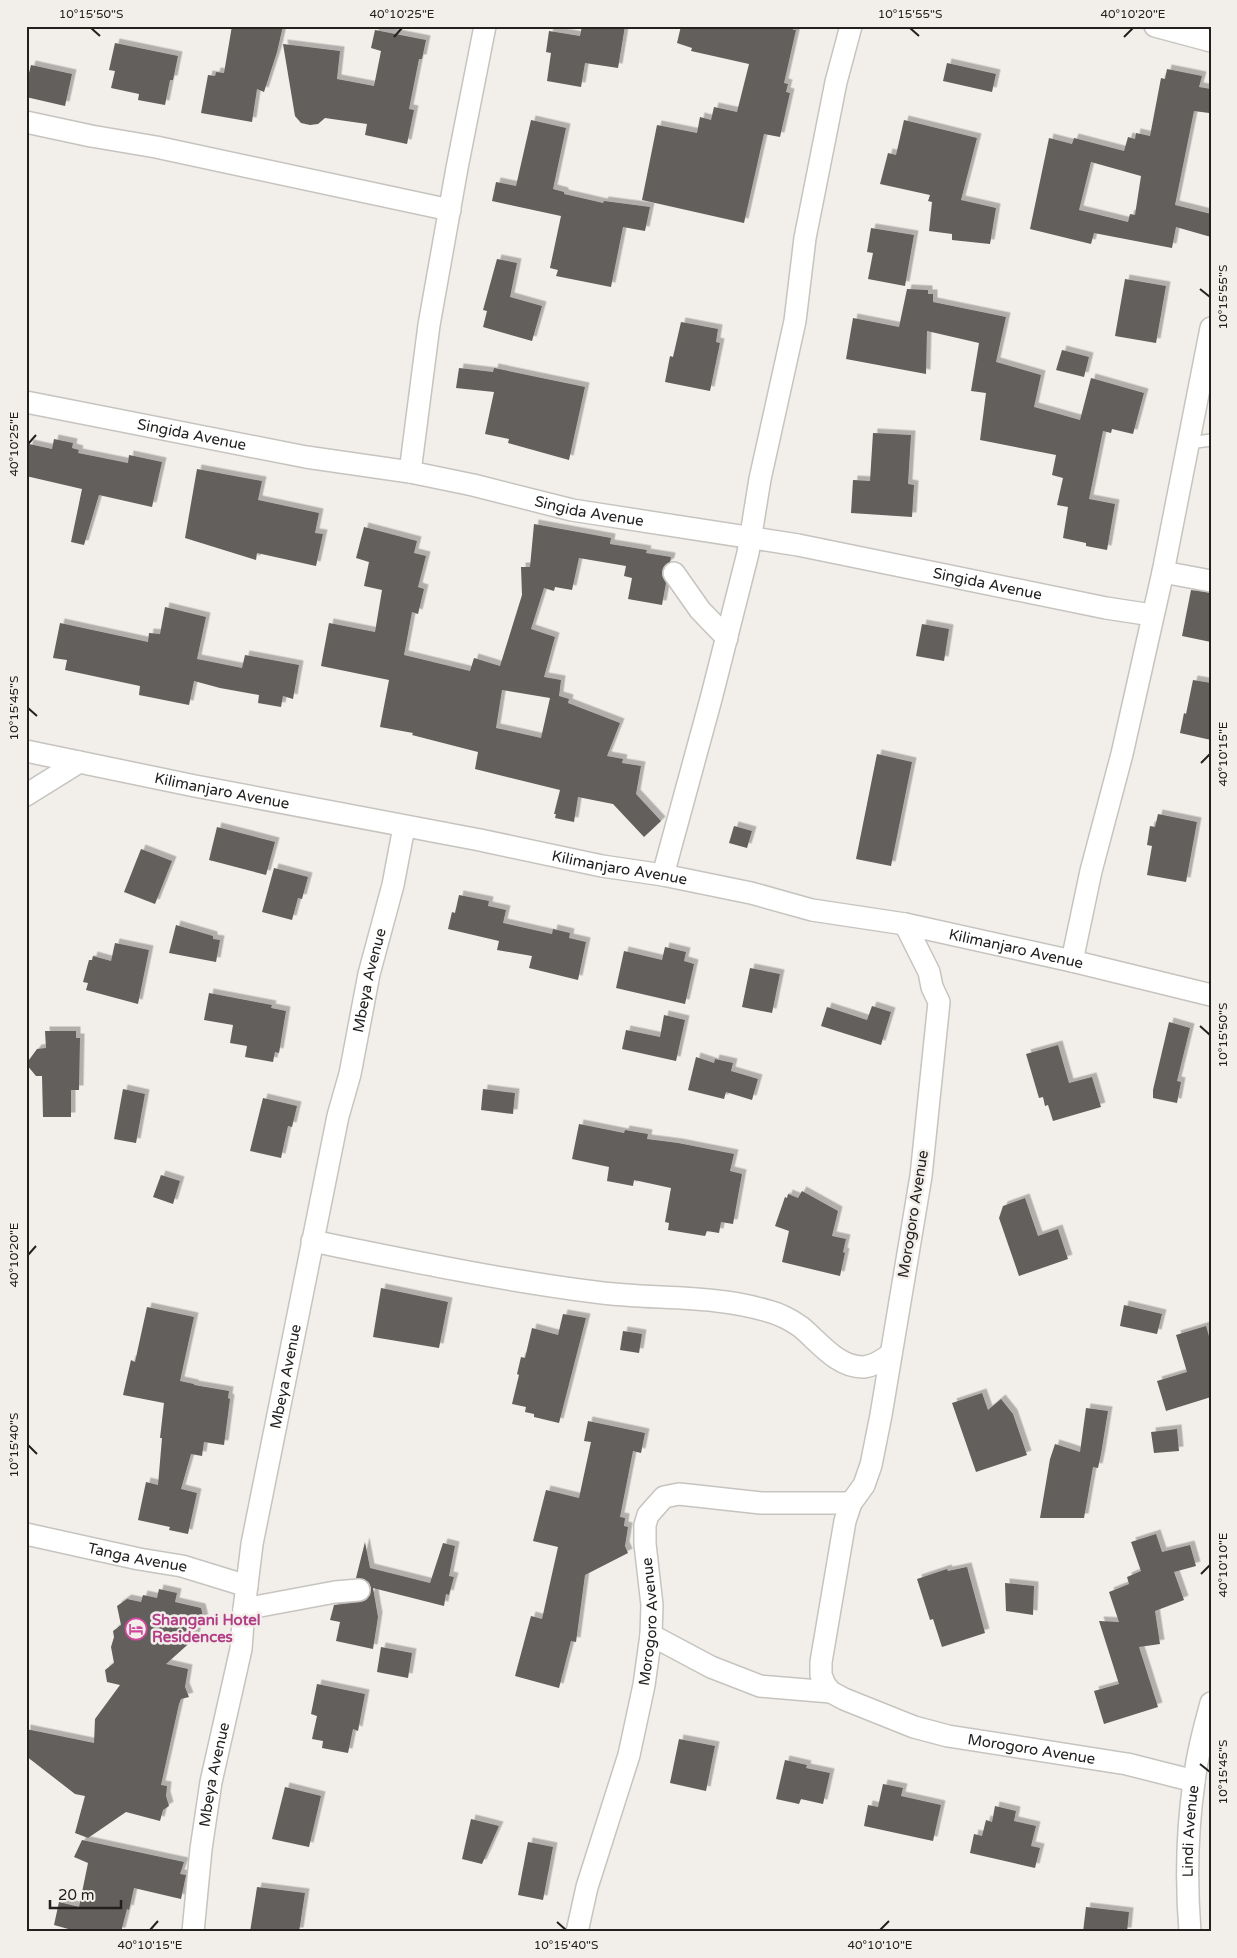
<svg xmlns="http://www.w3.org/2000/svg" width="1237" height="1958" viewBox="0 0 1237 1958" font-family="'Varela Round',sans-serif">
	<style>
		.building { fill: #635e5d; fill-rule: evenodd; filter: url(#shadow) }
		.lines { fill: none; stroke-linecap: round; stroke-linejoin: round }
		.lane-casing { stroke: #c6c4bf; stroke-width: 14 }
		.street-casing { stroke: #c6c4bf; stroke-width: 24 }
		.lane { stroke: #fff; stroke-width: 11 }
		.street { stroke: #fff; stroke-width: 21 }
		.ticks { fill: none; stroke: #22211f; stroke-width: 2 }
		.labels { text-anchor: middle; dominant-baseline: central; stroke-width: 5; stroke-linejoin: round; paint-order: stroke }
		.street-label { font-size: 15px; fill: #22211f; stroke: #f2eeea }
		.hotel-label { font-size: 15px; font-weight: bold; fill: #b23c85; stroke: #f2eeea; text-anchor: start }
		.neatline { fill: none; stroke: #22211f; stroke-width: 2 }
		.ticks-label { font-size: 12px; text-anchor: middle; fill: #22211f }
	</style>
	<defs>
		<filter id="shadow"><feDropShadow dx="4.5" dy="-4.5" stdDeviation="0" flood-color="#0004"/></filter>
	</defs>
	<rect width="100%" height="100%" fill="#f2eeea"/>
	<!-- building -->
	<g class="building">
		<path d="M 232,26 L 283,26 L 277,52 L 264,92 L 257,89 L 252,122 L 201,113 L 208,75 L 215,76 L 216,72 L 224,73 Z"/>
		<path d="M 582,26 L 625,26 L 618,68 L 585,63 L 581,87 L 547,81 L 551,53 L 546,52 L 549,31 L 580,36 Z"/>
		<path d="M 681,26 L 794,26 L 793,30 L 796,30 L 784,83 L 788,84 L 786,92 L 790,93 L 780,137 L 764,134 L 744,223 L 642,200 L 657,125 L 697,133 L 700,117 L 711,120 L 714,107 L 737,112 L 749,64 L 691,51 L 692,48 L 677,43 Z"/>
		<path d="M 375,30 L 426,40 L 422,59 L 419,59 L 409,109 L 414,110 L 407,144 L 365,135 L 367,124 L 325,118 L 318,124 L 310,125 L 301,123 L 295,116 L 283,44 L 340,51 L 337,79 L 374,86 L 381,51 L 371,48 Z"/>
		<path d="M 115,43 L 178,56 L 173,80 L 170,80 L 165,105 L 138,100 L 139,94 L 111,88 L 115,71 L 109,70 Z"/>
		<path d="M 947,63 L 996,74 L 992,92 L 943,81 Z"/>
		<path d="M 31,65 L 72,74 L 65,106 L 26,97 L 26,72 L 29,73 Z"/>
		<path d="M 1167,69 L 1202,76 L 1199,87 L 1211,89 L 1209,113 L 1194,111 L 1175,205 L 1211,214 L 1211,237 L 1176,227 L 1172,248 L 1094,233 L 1091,244 L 1030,229 L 1049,138 L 1072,144 L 1074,138 L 1124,151 L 1128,137 L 1135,139 L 1136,133 L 1150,136 L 1161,78 L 1165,79 ZM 1091,162 L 1141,176 L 1135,215 L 1130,214 L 1128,222 L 1079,210 Z"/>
		<path d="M 531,120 L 566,128 L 553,189 L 564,192 L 564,194 L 603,203 L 604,201 L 650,207 L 645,231 L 623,227 L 611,287 L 556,276 L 558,270 L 550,268 L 561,216 L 492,201 L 496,182 L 516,186 Z"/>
		<path d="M 904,120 L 977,138 L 961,200 L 996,208 L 990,244 L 952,240 L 952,234 L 929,231 L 932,202 L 928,201 L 930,195 L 880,184 L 888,153 L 896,155 Z"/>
		<path d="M 871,228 L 914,235 L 905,286 L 868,279 L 873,253 L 867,252 Z"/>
		<path d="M 497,259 L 517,263 L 510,297 L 542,306 L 532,341 L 483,327 L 487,311 L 483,310 Z"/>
		<path d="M 1125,279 L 1166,286 L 1156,343 L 1115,336 Z"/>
		<path d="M 907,289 L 928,290 L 928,294 L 933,294 L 933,302 L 1006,317 L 996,362 L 1041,375 L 1034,407 L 1080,420 L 1091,378 L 1144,393 L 1133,434 L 1112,429 L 1111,433 L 1103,431 L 1089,499 L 1115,504 L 1107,550 L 1086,546 L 1086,543 L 1063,538 L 1068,507 L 1057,505 L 1063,478 L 1052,475 L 1056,455 L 980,440 L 986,393 L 971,391 L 979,343 L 927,331 L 926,374 L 846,359 L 853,318 L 899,327 Z"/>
		<path d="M 681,322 L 718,329 L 716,342 L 720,343 L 710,391 L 665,382 L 670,356 L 673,357 Z"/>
		<path d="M 1062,350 L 1089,357 L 1084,377 L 1056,370 Z"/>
		<path d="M 459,368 L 493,372 L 494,368 L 585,387 L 569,460 L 508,443 L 509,439 L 485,434 L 494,392 L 456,388 Z"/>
		<path d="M 873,433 L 911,435 L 908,484 L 914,485 L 912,517 L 851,513 L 853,480 L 870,481 Z"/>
		<path d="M 54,439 L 73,443 L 72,448 L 79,450 L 78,453 L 128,463 L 129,455 L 162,462 L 152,507 L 99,495 L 84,545 L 71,542 L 82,489 L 26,476 L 26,455 L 29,444 L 52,449 Z"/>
		<path d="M 197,469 L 262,481 L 258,500 L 319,513 L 315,533 L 323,534 L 316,566 L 257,553 L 256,560 L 185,538 Z"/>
		<path d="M 534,524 L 611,538 L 610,544 L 647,550 L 646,553 L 671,557 L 670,562 L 663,568 L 662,575 L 666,583 L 662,605 L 628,599 L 632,578 L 624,576 L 626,566 L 579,558 L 572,590 L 555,587 L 554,591 L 544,588 L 531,629 L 555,637 L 544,677 L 561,680 L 559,696 L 569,699 L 568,703 L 620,723 L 607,756 L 623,759 L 622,763 L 641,766 L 636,794 L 661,821 L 644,837 L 613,804 L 578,797 L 574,822 L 555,818 L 556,814 L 554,814 L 560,790 L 475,769 L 478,752 L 412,735 L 413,733 L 380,727 L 389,680 L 321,666 L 329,623 L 375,632 L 382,590 L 364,586 L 369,562 L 356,558 L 364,527 L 417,541 L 414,553 L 426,556 L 418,587 L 424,589 L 418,614 L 412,612 L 404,655 L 470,671 L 474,658 L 500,666 L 522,595 L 521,567 L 530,567 ZM 502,690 L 550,698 L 541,738 L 496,728 Z"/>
		<path d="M 1191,590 L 1211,593 L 1211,642 L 1182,636 Z"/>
		<path d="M 165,607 L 206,617 L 197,659 L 242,668 L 245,655 L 299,665 L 293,699 L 283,696 L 281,707 L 258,703 L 259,695 L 220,688 L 194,681 L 189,705 L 139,695 L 140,686 L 65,670 L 67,660 L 53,658 L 60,623 L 148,642 L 149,633 L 160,634 Z"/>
		<path d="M 922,624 L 949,629 L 944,661 L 916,656 Z"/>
		<path d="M 1193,680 L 1211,683 L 1211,740 L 1180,733 L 1184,713 L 1186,714 Z"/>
		<path d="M 877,754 L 912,762 L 891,866 L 856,859 Z"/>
		<path d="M 1158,814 L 1197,822 L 1186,882 L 1147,875 L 1152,846 L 1147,845 L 1150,826 L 1155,827 Z"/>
		<path d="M 734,826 L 752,831 L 747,848 L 729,843 Z"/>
		<path d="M 217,827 L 275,842 L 266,875 L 209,860 Z"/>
		<path d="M 141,849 L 172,861 L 155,904 L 124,892 Z"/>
		<path d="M 274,868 L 308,877 L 302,899 L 298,898 L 292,920 L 262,912 Z"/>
		<path d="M 459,895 L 489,901 L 488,906 L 506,910 L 503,923 L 552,934 L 553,929 L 570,933 L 569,938 L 586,942 L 578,980 L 529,968 L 532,956 L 497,950 L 499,941 L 448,929 L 452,912 L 455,913 Z"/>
		<path d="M 176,925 L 213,936 L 213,939 L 220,940 L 216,962 L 169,953 Z"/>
		<path d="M 115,943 L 149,950 L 138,1004 L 86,990 L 88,983 L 83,982 L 89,960 L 92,960 L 93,956 L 111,961 Z"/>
		<path d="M 665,947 L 686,952 L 684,961 L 694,964 L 685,1004 L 616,988 L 624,951 L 662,960 Z"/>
		<path d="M 750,968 L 780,974 L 772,1013 L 742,1007 Z"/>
		<path d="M 209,993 L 272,1005 L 271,1008 L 286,1011 L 279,1053 L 275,1052 L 273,1062 L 245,1057 L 247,1046 L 230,1043 L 233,1025 L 204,1020 Z"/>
		<path d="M 872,1006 L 891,1012 L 881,1045 L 821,1026 L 827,1007 L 867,1020 Z"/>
		<path d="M 664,1015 L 685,1020 L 676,1061 L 622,1049 L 626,1030 L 660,1037 Z"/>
		<path d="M 1169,1022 L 1190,1028 L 1177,1081 L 1181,1082 L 1177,1103 L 1153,1098 L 1153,1090 Z"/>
		<path d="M 45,1031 L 76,1031 L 76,1038 L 80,1038 L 79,1090 L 71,1090 L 71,1117 L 43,1117 L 42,1076 L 36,1076 L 26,1064 L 37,1049 L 46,1048 Z"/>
		<path d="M 1058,1045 L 1069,1083 L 1092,1077 L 1101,1107 L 1053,1121 L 1048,1105 L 1045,1106 L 1043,1097 L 1039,1098 L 1026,1054 Z"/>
		<path d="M 696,1057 L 714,1063 L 715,1059 L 733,1063 L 731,1071 L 758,1079 L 752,1100 L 726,1092 L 724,1099 L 688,1090 Z"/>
		<path d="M 123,1089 L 145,1094 L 136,1143 L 114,1139 Z"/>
		<path d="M 483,1089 L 515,1093 L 513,1114 L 481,1110 Z"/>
		<path d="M 263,1098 L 297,1106 L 292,1127 L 288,1126 L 281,1158 L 250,1151 Z"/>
		<path d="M 579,1124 L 624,1133 L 625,1130 L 648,1134 L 647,1139 L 678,1143 L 734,1154 L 730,1171 L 742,1174 L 733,1224 L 721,1222 L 719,1233 L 707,1231 L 705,1236 L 668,1230 L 669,1223 L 665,1222 L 671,1188 L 634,1180 L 633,1186 L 607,1181 L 609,1167 L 572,1159 Z"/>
		<path d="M 161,1175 L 180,1181 L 173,1204 L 153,1197 Z"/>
		<path d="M 802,1191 L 838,1211 L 832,1236 L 846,1239 L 843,1252 L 845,1253 L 840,1276 L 782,1262 L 789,1231 L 775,1226 L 785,1197 L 787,1198 L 788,1194 L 798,1198 Z"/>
		<path d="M 1025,1198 L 1038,1236 L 1058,1229 L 1068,1259 L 1019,1276 L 999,1218 L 1003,1206 Z"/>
		<path d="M 381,1288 L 448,1302 L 439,1348 L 373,1337 Z"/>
		<path d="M 1124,1305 L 1162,1314 L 1157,1334 L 1120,1326 Z"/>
		<path d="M 147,1307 L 194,1317 L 180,1381 L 194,1384 L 194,1385 L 229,1391 L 228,1398 L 230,1399 L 224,1445 L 204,1442 L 202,1456 L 191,1454 L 181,1489 L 197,1493 L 188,1534 L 169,1530 L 170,1527 L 138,1520 L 146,1482 L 158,1485 L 162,1438 L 160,1438 L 164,1403 L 123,1395 L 131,1360 L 135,1362 Z"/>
		<path d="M 563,1314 L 586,1318 L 559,1423 L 534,1417 L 534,1414 L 525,1412 L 526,1407 L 512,1404 L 519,1375 L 517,1374 L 521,1357 L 525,1358 L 532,1328 L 558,1335 Z"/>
		<path d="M 1206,1326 L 1211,1343 L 1211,1397 L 1166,1411 L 1157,1381 L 1187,1372 L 1176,1335 Z"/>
		<path d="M 623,1331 L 642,1334 L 639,1353 L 620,1350 Z"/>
		<path d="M 982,1393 L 988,1410 L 1001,1399 L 1013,1414 L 1027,1455 L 976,1472 L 952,1403 Z"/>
		<path d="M 1086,1408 L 1108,1411 L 1101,1454 L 1098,1468 L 1093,1467 L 1084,1518 L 1040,1518 L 1050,1459 L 1055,1444 L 1080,1452 Z"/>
		<path d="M 588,1421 L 645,1433 L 641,1453 L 633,1451 L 620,1517 L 625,1518 L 624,1526 L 628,1527 L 625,1546 L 628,1553 L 585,1575 L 576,1642 L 571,1641 L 559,1688 L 515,1676 L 531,1616 L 542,1619 L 558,1547 L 533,1541 L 546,1490 L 579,1498 L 591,1442 L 584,1441 Z"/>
		<path d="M 1177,1429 L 1179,1451 L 1154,1453 L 1151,1432 Z"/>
		<path d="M 1156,1534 L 1162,1552 L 1190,1545 L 1196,1566 L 1174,1572 L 1184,1600 L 1155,1611 L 1160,1644 L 1139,1647 L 1158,1707 L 1104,1724 L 1094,1691 L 1119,1684 L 1099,1621 L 1119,1622 L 1109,1592 L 1129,1584 L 1127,1577 L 1141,1571 L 1131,1542 Z"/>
		<path d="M 365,1542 L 370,1568 L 430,1583 L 443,1543 L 455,1546 L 449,1576 L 454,1577 L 449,1595 L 446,1594 L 444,1606 L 373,1588 L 378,1617 L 373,1649 L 336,1641 L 340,1622 L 330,1620 L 334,1605 L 361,1602 L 366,1600 L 370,1595 L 371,1588 L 369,1583 L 364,1579 L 356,1578 Z"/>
		<path d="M 967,1567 L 985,1633 L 942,1647 L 933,1619 L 930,1620 L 917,1579 L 947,1569 L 948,1571 Z"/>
		<path d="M 1005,1583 L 1034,1586 L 1033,1615 L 1006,1611 Z"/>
		<path d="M 159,1589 L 177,1593 L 175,1602 L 201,1608 L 204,1620 L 198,1625 L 195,1638 L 166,1664 L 188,1669 L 185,1687 L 189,1697 L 181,1699 L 179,1704 L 161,1785 L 167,1786 L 166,1796 L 169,1806 L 163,1810 L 160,1821 L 126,1812 L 88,1838 L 75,1833 L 85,1796 L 75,1794 L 26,1756 L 26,1729 L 94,1743 L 95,1719 L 120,1685 L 107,1682 L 105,1670 L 114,1663 L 111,1647 L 114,1637 L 113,1631 L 121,1625 L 117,1606 L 127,1599 L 141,1602 L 143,1595 L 157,1598 Z"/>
		<path d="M 381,1647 L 412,1653 L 408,1678 L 377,1672 Z"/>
		<path d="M 317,1684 L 365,1694 L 358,1731 L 353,1729 L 348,1753 L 322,1748 L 323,1741 L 312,1739 L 317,1716 L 311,1714 Z"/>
		<path d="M 679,1739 L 715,1746 L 706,1791 L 670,1783 Z"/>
		<path d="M 785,1760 L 807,1765 L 806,1768 L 830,1773 L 823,1804 L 801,1799 L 799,1804 L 776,1799 Z"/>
		<path d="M 883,1784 L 903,1788 L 901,1796 L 941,1805 L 933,1841 L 864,1826 L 868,1805 L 878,1807 Z"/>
		<path d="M 285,1787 L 321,1796 L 309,1847 L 272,1839 Z"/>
		<path d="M 995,1806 L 1016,1811 L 1014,1821 L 1036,1826 L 1031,1846 L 1040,1848 L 1035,1868 L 970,1853 L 974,1834 L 982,1836 L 986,1820 L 992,1822 Z"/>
		<path d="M 471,1819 L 499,1826 L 482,1864 L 462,1859 Z"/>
		<path d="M 82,1840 L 184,1862 L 180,1874 L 186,1875 L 181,1899 L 134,1888 L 129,1910 L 127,1909 L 121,1932 L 79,1932 L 54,1925 L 59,1902 L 79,1907 L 88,1863 L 74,1857 Z"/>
		<path d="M 528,1842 L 553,1847 L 543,1900 L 518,1895 Z"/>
		<path d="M 257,1887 L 305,1893 L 299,1932 L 250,1932 Z"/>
		<path d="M 1086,1907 L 1129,1912 L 1127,1932 L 1083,1932 Z"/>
	</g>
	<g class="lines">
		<!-- lane casing -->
		<g class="lane-casing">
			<path id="lane" d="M 1189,443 L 1211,440"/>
		</g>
		<!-- street casing -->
		<g class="street-casing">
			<g id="street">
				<path d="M 1155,26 L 1211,41"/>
				<path d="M 26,122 L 91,136 L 156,147 L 450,210"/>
				<path id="s1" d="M 26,402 L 306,457 L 410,472 L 473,485 L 572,510 L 798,545 L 1106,608 L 1152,615"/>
				<path d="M 410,472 L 429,325 L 457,168 L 485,26"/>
				<path d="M 1163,572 L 1211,581"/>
				<path d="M 674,573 L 700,610 L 727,638"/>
				<path id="s2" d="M 26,751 L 195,786 L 480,840 L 602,866 L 663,875 L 751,893 L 812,910 L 905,924 L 1072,961 L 1211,995"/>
				<path d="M 26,795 L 79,762"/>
				<path d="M 663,875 L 711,699 L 748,553 L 760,479 L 795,321 L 805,238 L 836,82 L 851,26"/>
				<path id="s3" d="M 905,924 L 929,972 L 932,987 L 939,1002 L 921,1176 L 881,1415 L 871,1465 L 864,1485 L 851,1503 L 845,1521 L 821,1662 L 821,1675 L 825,1685 L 831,1692 L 844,1699 L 914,1727 L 948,1736 L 1127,1764 L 1194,1781"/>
				<path d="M 1072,961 L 1091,871 L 1122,754 L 1163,572 L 1211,328"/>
				<path d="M 312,1241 C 406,1260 500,1280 595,1292 C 652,1300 712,1294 768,1311 C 780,1314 791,1320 801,1327 C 819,1342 838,1368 864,1367 C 874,1366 883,1360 891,1354"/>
				<path id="s4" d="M 26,1534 L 139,1559 L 182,1566 L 247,1586"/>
				<path d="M 244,1609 L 335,1592 L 359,1590"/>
				<path d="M 651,1635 L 711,1667 L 760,1686 L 831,1692"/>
				<path id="s5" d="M 193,1932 L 201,1849 L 211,1782 L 241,1649 L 244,1609 L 252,1544 L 338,1116 L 350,1074 L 369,974 L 393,885 L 404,827"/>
				<path id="s6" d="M 577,1932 L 587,1887 L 629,1755 L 644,1685 L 651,1635 L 652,1605 L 645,1544 L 645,1525 L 648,1515 L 664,1497 L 679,1494 L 761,1503 L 851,1503"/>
				<path id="s7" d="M 1190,1932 C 1186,1882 1187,1831 1194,1782 C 1197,1755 1204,1729 1211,1703"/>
			</g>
		</g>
		<!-- lane -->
		<use href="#lane" class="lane"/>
		<!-- street -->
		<use href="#street" class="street"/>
	</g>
	<!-- ticks -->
	<path class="ticks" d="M 91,28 L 100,36M 910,28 L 919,36M 394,37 L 402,28M 1124,37 L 1133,28M 1200,289 L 1210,297M 28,444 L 36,435M 28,708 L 37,716M 1201,763 L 1210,754M 1200,1026 L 1210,1035M 28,1255 L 36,1246M 28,1445 L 37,1454M 1201,1574 L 1210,1565M 1200,1764 L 1210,1772M 557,1922 L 566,1930M 150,1930 L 158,1921M 880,1930 L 889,1921"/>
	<!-- icons -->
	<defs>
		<g id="hotel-ring" transform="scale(1.125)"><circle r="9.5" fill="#f2eeea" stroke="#d1479c" stroke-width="1.5"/><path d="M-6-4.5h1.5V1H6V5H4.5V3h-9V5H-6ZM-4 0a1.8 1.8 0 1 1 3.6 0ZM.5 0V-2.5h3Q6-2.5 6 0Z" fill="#d1479c"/></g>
	</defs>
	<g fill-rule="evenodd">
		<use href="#hotel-ring" x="136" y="1629"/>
	</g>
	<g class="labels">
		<!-- street labels -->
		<g class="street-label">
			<text stroke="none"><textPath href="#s1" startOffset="169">Singida Avenue</textPath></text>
			<text stroke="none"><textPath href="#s1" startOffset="574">Singida Avenue</textPath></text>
			<text stroke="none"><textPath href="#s1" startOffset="979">Singida Avenue</textPath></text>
			<text stroke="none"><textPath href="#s2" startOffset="200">Kilimanjaro Avenue</textPath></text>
			<text stroke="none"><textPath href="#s2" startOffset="605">Kilimanjaro Avenue</textPath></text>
			<text stroke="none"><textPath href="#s2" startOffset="1010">Kilimanjaro Avenue</textPath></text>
			<text stroke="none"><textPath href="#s5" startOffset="969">Mbeya Avenue</textPath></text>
			<text transform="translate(913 1214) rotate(-81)">Morogoro Avenue</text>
			<text stroke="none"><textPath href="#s5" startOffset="564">Mbeya Avenue</textPath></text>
			<text stroke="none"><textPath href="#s4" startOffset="114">Tanga Avenue</textPath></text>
			<text stroke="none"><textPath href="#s6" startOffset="320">Morogoro Avenue</textPath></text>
			<text stroke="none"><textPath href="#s3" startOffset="1002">Morogoro Avenue</textPath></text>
			<text stroke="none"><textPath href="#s5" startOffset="159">Mbeya Avenue</textPath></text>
			<text stroke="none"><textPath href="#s7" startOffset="101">Lindi Avenue</textPath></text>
		</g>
		<!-- hotel labels -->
		<g class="hotel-label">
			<text x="152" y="1620">Shangani Hotel<tspan x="152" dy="17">Residences</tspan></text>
		</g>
	</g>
	<!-- border -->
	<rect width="1237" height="1958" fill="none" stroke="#f2eeea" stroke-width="55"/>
	<!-- scale -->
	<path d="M50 1900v8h71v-8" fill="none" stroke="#22211f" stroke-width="2.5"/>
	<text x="58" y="1900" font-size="15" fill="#22211f" stroke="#f2eeea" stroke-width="4" paint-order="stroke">20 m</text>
	<rect x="28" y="28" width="1182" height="1902" class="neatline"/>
	<g class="ticks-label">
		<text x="91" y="18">10°15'50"S</text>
		<text x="402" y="18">40°10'25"E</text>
		<text x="910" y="18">10°15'55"S</text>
		<text x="1133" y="18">40°10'20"E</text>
		<text transform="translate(1223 297) rotate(-90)" y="4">10°15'55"S</text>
		<text transform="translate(14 444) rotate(-90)" y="4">40°10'25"E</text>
		<text transform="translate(14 708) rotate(-90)" y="4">10°15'45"S</text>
		<text transform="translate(1223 754) rotate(-90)" y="4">40°10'15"E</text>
		<text transform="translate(1223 1035) rotate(-90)" y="4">10°15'50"S</text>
		<text transform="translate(14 1255) rotate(-90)" y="4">40°10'20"E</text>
		<text transform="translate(14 1445) rotate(-90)" y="4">10°15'40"S</text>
		<text transform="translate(1223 1565) rotate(-90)" y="4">40°10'10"E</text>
		<text transform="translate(1223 1772) rotate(-90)" y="4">10°15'45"S</text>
		<text x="150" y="1949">40°10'15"E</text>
		<text x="566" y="1949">10°15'40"S</text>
		<text x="880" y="1949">40°10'10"E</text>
	</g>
</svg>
